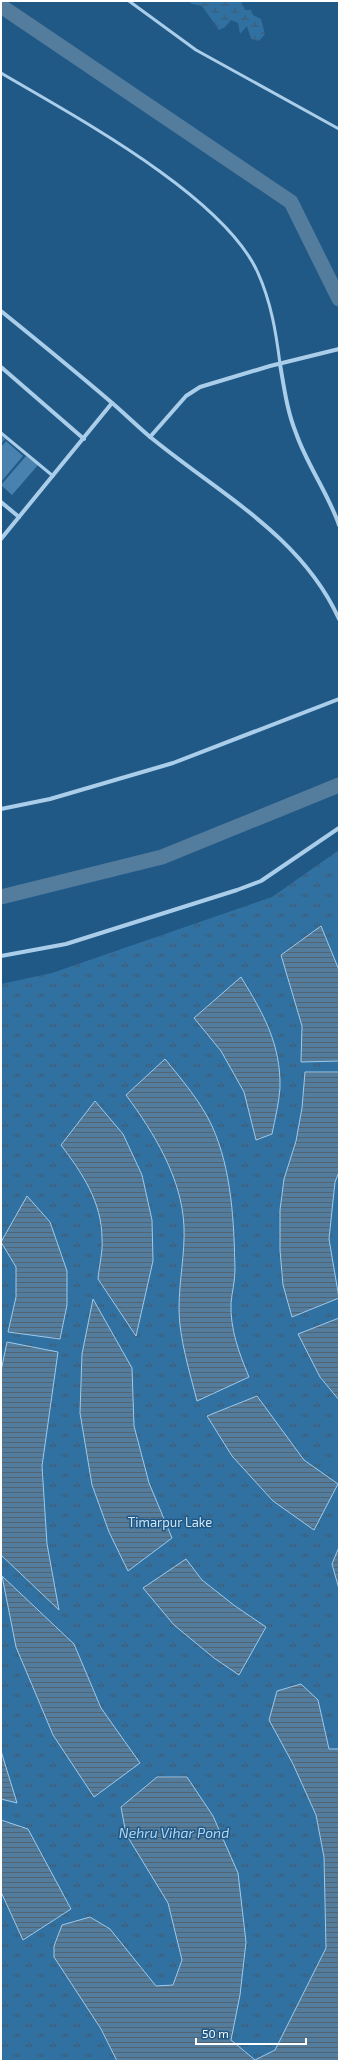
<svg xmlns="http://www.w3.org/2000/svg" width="340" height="2062" viewBox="0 0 340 2062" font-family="'Exo 2',sans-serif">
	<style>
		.grass { fill: url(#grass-tufts) }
		.wetland { fill: url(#wetland-marsh) }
		.water { fill: url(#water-rules); stroke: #9dcaeb }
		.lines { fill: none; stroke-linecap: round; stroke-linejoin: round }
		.canal { stroke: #547c9c; stroke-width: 15 }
		.building { fill: #4982ae }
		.lane { stroke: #aaceea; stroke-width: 3 }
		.street { stroke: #aaceea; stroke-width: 4 }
		.labels { text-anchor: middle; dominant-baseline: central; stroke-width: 3; stroke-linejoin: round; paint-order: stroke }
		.park-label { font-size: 13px; fill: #cee6f7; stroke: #205886 }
		.water-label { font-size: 14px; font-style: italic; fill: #b5d8f1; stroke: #205886 }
	</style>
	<defs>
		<pattern id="grass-tufts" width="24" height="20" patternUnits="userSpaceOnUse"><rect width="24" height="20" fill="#3171a2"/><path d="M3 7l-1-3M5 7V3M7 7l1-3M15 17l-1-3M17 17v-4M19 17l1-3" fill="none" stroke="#415b6e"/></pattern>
		<pattern id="wetland-marsh" width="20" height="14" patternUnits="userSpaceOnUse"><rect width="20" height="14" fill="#3171a2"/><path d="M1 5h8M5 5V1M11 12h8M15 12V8" fill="none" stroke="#415b6e"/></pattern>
		<pattern id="water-rules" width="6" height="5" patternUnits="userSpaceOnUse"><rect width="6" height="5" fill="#547c9c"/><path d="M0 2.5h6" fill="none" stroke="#506474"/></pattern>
	</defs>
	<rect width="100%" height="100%" fill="#205886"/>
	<!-- grass -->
	<path class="grass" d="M 339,850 L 339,2061 L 1,2061 L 1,984 L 52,973 L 272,897 Z"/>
	<!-- wetland -->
	<path class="wetland" d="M 188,1 L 241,1 L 245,10 L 251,10 L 253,15 L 261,19 L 265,34 L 259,41 L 251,39 L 247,26 L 240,34 L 238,23 L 231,20 L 225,27 L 219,30 L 202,6 L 192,4 Z"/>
	<!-- water -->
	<g class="water">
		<path d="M 321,926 L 339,970 L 339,1061 L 301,1062 L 302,1026 L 281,955 Z"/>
		<path d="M 241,977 C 263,1013 281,1044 280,1088 C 279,1103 275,1119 272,1134 L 256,1140 L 244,1092 L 221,1051 L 194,1018 Z"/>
		<path d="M 165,1059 C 182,1080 201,1102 212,1126 C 232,1170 234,1223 235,1270 C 235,1281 232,1292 231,1303 C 230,1329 239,1353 249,1377 L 197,1401 C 190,1373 179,1338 179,1309 C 179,1281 185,1254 184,1227 C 182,1178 154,1133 126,1095 Z"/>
		<path d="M 305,1072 L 339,1072 L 339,1172 L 335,1182 L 329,1239 L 339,1298 L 292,1317 L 283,1285 L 280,1250 L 280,1210 L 284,1179 L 296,1141 L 302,1108 Z"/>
		<path d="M 95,1101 L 123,1134 L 142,1175 L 152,1220 L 153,1261 L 136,1336 L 98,1279 C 99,1266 103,1252 102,1239 C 102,1202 82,1173 61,1145 Z"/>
		<path d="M 27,1196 L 50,1222 L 67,1271 L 67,1305 L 60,1339 L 8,1332 L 16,1297 L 16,1267 L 1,1242 Z"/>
		<path d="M 93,1299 L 132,1368 L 134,1426 L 149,1483 L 172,1538 L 128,1571 L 109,1532 L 92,1485 L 80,1413 L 82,1354 Z"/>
		<path d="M 339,1318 L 339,1400 L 320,1377 L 298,1334 Z"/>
		<path d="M 7,1342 L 58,1352 L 42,1466 L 47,1544 L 59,1610 L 1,1555 L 1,1371 Z"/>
		<path d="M 257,1396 L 304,1460 L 338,1484 L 314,1530 L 273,1501 L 232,1456 L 207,1416 Z"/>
		<path d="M 339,1547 L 339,1589 L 332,1564 Z"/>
		<path d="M 186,1559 L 202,1580 L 235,1606 L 266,1627 L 239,1675 L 214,1658 L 174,1625 L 143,1588 Z"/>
		<path d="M 2,1576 L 74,1644 L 101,1708 L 140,1763 L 94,1797 L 53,1735 L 16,1647 Z"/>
		<path d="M 301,1684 L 318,1700 L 329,1749 L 339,1749 L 339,2061 L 117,2061 L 101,2029 L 54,1957 L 54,1946 L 62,1925 L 90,1917 L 110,1929 L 156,1986 L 173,1985 L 182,1960 L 168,1903 L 126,1834 L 121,1807 L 157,1777 L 187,1777 L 213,1816 L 238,1873 L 246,1942 L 240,1995 L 231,2040 L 255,2060 L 275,2050 L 326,1948 L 324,1857 L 316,1815 L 293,1764 L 269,1720 L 277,1691 Z"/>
		<path d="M 1,1751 L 17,1803 L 1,1799 Z"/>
		<path d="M 1,1820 L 28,1829 L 71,1909 L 23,1940 L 1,1892 Z"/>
	</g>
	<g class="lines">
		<!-- canal -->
		<g class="canal">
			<path d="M 1,6 L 291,202 L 339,299"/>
			<path d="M 1,897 L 162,857 L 339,785"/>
		</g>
	</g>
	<!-- building -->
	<g class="building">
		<path d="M 1,436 L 5,439 L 1,444 Z"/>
		<path d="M 6,441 L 23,456 L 1,482 L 1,447 Z"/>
		<path d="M 26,456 L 38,465 L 12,495 L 1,485 Z"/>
	</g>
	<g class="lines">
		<!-- lane -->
		<g class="lane">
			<path d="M 129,1 L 196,50 L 339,129"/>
			<path d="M 1,73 C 74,116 224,196 258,273 C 271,302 276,332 280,364"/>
			<path d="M 1,433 L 53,476"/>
		</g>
		<!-- street -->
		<g class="street">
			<path d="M 1,311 C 38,341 75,371 111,402 C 124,413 136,425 149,436 C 218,493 301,535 339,619"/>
			<path d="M 280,364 C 284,387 287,411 296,433 C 307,465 328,493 339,525"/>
			<path d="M 1,367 L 84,439"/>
			<path d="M 150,437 L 186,396 L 200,387 L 270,366 L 339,349"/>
			<path d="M 1,502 L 19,517"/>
			<path d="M 1,539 L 112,403"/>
			<path d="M 1,809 L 50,799 L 173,763 L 339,699"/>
			<path d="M 1,956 L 66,944 L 237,890 L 261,881 L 339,828"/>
		</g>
	</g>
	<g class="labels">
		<!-- park labels -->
		<g class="park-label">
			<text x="170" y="1522">Timarpur Lake</text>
		</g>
		<!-- water labels -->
		<g class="water-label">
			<text x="174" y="1832">Nehru Vihar Pond</text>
		</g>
	</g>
	<!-- border -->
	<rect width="340" height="2062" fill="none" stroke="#ffffff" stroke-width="4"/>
	<!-- scale -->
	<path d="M196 2038v6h110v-6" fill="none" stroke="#ffffff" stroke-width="2"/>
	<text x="202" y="2038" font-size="12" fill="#ffffff" stroke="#205886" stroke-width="3" paint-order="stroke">50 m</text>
</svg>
